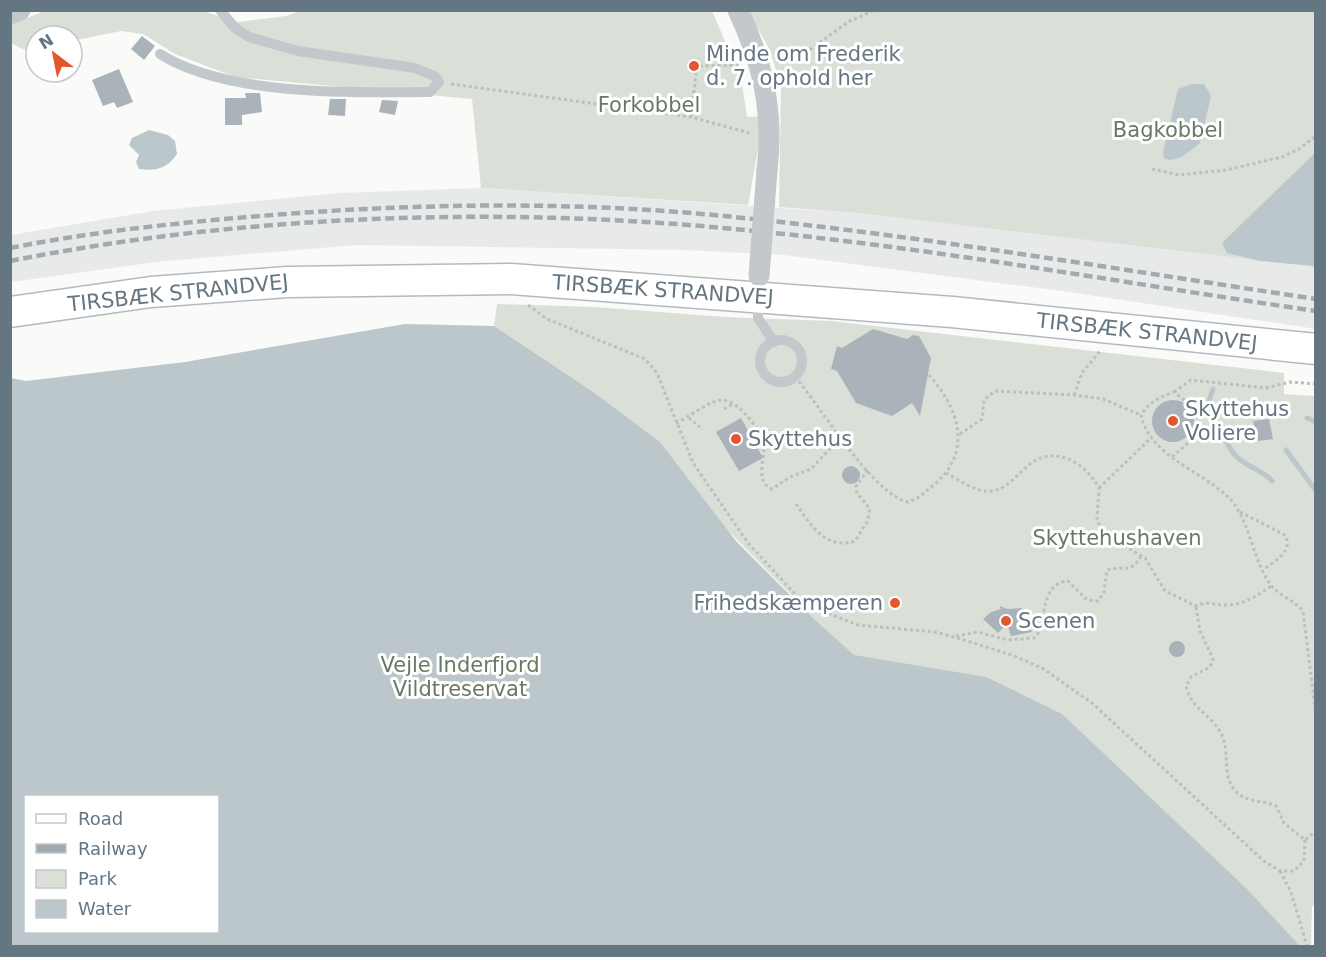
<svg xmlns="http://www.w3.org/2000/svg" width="1326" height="957" viewBox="0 0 1326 957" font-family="'DejaVu Sans',sans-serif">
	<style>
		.built { fill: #e8e9e9 }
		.green { fill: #dadfd7; fill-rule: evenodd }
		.water { fill: #bbc7cb; fill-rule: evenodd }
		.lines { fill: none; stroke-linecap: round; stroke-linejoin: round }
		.stream { stroke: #bbc7cb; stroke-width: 5 }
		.building { fill: #aab3b9 }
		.secondary-casing { stroke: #b3babf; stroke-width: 33 }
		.path { stroke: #bbbfc2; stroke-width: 3; stroke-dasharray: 3 3; stroke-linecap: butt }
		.lane { stroke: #c3c8cc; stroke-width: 10 }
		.street { stroke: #c3c8cc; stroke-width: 21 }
		.secondary { stroke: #fff; stroke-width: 30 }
		.rail { stroke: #a2aab0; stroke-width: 4.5; stroke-dasharray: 9 4.5; stroke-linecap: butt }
		.street-bridge { stroke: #c3c8cc; stroke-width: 21 }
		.poi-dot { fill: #e4572e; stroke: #fff; stroke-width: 2 }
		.labels { text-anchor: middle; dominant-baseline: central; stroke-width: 6; stroke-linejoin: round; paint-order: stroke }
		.poi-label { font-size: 21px; fill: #657683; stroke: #fff; text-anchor: start }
		.park-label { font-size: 21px; fill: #687a64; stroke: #fff }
		.street-label { font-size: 21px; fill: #657683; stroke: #fff }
	</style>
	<rect width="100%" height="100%" fill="#fafaf8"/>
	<!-- built -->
	<path class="built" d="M 481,188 L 858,213 L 1315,267 L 1316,329 L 1069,292 L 784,255 L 685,250 L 357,245 L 164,261 L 11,282 L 11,235 L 153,211 L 340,193 Z"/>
	<!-- green -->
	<g class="green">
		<path d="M 47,10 L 202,11 L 238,22 L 286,16 L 302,10 L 712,11 L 741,78 L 747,117 L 764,116 L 748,205 L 481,188 L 472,99 L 235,77 L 175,54 L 143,34 L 121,31 L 72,41 L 72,36 L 36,36 L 36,48 L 25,50 L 11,43 L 10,25 Z"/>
		<path d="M 748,11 L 1315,11 L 1315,267 L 858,213 L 779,207 L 781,87 L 770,50 Z"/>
		<path d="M 497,304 L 594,307 L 725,317 L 831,321 L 1284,373 L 1284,394 L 1316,396 L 1316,901 L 1312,907 L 1311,946 L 1300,946 L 1268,912 L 11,946 L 10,384 L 805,609 L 589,389 L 494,326 ZM 26,796 L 218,796 L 218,932 L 26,932 Z"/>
	</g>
	<!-- water -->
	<g class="water">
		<path d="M 1192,84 L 1204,84 L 1211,96 L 1200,143 C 1191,150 1176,165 1164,158 L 1163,152 L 1178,89 Z"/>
		<path d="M 149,130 L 168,135 L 175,141 L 177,154 C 167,169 156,171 139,169 L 136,162 L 139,155 L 129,145 L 132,138 Z"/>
		<path d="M 1315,153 L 1315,266 L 1260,261 L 1227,253 L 1222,243 Z"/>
		<path d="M 405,324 L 494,326 L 589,389 L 660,442 L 736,541 L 815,620 L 854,655 L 986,677 L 1062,714 L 1246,888 L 1300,946 L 11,946 L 11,378 L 26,381 L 185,362 ZM 218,796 L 218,932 L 26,932 L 26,796 Z"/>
	</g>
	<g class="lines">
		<!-- stream -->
		<g class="stream">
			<path d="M 1213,389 L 1208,404 C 1219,420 1221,438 1234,454 C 1243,466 1262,469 1272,481"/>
			<path d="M 1307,418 L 1316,422"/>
			<path d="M 1286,450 L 1316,491"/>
		</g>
	</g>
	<!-- building -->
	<g class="building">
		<path d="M 142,36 L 155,46 L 144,60 L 131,49 Z"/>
		<path d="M 119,69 L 133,102 L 117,108 L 114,102 L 103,106 L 92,80 Z"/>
		<path d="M 245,93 L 260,93 L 262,112 L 242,115 L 242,125 L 225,125 L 225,98 L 246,98 Z"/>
		<path d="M 330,99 L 346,99 L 345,116 L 328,115 Z"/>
		<path d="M 382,100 L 398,101 L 395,115 L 379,112 Z"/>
		<path d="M 873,329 L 907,339 L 913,335 L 919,336 L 931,358 L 920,416 L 912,403 L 892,416 L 856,403 L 837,371 L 831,369 L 837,346 L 842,348 Z"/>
		<circle cx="1173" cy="421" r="21"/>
		<path d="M 741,418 L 763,458 L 739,471 L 716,432 Z"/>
		<path d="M 1269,419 L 1273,439 L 1258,441 L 1253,421 Z"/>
		<circle cx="851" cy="475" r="9"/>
		<path d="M 999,606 L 1008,609 L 1023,608 L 1018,613 L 1024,616 L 1032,632 L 1011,636 L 1007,624 L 998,633 L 983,619 L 991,612 L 1001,609 Z"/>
		<circle cx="1177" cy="649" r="8"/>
	</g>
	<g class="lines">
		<!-- secondary casing -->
		<g class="secondary-casing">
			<path id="secondary" d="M 10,312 L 151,292 L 287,282 L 511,279 L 952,312 L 1316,349"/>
		</g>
		<!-- path -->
		<g class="path">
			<path d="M 777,62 L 797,59 L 848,22 L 875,10"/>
			<path d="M 451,84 L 691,117 L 749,133"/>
			<path d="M 691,117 L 697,66 L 741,65"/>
			<path d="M 1152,169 L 1179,175 L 1226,170 L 1282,157 L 1299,149 L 1316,136"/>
			<path d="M 528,305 L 547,319 L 645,359 L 657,373 L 693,463 L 748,543 L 796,595 L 820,610 L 858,625 L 935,632 L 954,637 L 1012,655 L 1042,668 L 1092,703 L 1264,861 L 1280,871 L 1294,871 L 1304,861 L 1305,840"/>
			<path d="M 795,377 C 821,406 871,493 908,502 C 919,499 926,491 935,484 C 973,450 959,408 928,374"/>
			<path d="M 1174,392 L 1191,380 L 1266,388 L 1290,382 L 1316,384"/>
			<path d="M 1074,395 L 1082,373 L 1100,351"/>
			<path d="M 724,409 L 733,404"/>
			<path d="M 689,418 L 700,427"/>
			<path d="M 676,423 C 688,418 710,400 722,400 C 738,400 758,427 763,442 C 767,456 753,481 772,489 L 790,477 L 811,469 L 839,439"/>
			<path d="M 960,434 L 982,419 L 984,400 L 995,391 L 1074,395 L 1103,399 L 1141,415"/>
			<path d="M 1172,457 C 1192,440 1199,436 1196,409 L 1174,392 C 1160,397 1149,402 1141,415 C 1149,454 1198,470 1226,495 C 1250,516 1252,561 1271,585 C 1279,596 1294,600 1303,611 L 1316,716"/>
			<path d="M 946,473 C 959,480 978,494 993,491 C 1009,488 1019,472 1030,464 C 1056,444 1086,464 1099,488 L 1097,520 L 1104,534 L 1145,558 L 1165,591 L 1196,606 C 1209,600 1215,606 1228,605 C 1243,605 1260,594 1271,586"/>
			<path d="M 1099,488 L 1151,438"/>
			<path d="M 796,504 C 811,525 825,550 855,541 L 867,522 L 870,509 L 857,493 L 856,486 L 868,470"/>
			<path d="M 1240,512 L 1285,535 C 1294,551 1275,561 1264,569"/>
			<path d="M 1196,607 L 1200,631 L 1213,659 L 1210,667 L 1191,677 L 1186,686 C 1191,708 1208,713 1219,730 C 1233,749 1218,779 1240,795 C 1250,802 1265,801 1276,806 L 1284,823 L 1305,840 L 1316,831"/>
			<path d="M 956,636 L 978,632 L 1008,640 L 1034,638 C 1048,628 1037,584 1068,581 L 1087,600 L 1098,601 L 1104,592 L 1107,570 C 1125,564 1129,576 1142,555"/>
			<path d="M 1280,871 L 1291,892 L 1307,946"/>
		</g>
		<!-- lane -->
		<g class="lane">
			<path d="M 160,54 C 226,96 353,93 430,92 L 439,82 L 436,77 L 415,68 L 298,51 L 249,37 L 235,28 L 220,10"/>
			<path d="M 758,299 L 758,318 L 774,342"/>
			<circle cx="781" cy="361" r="21"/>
		</g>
		<!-- street -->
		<g class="street">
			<path d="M 738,10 C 763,63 774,112 767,170"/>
			<path d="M 10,14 L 20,10"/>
		</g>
		<!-- secondary -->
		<use href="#secondary" class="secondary"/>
		<!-- rail -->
		<g class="rail">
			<path d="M 10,248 C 96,231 185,222 272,215 C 426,203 581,201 734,217 C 929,237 1122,270 1316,299"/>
			<path d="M 10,261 C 241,215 500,206 734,229 C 929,247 1122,283 1316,311"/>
		</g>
		<!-- street-bridge -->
		<path class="street-bridge" d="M 759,276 L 767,170"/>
	</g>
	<!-- markers -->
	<g class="poi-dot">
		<circle cx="694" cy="66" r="6"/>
		<circle cx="1173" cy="421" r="6"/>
		<circle cx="736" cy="439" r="6"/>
		<circle cx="895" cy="603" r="6"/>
		<circle cx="1006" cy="621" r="6"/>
	</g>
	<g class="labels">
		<!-- poi labels -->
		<g class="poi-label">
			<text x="706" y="54">Minde om Frederik<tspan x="706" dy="24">d. 7. ophold her</tspan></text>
			<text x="1185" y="409">Skyttehus<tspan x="1185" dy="24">Voliere</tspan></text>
			<text x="748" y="439">Skyttehus</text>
			<text x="883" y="603" text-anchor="end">Frihedskæmperen</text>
			<text x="1018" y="621">Scenen</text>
		</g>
		<!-- park labels -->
		<g class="park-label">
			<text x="649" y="105">Forkobbel</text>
			<text x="1168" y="130">Bagkobbel</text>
			<text x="1117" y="538">Skyttehushaven</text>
			<text x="460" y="665">Vejle Inderfjord<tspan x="460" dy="24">Vildtreservat</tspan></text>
		</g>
		<!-- street labels -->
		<g class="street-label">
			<text transform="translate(663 290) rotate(4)">TIRSBÆK STRANDVEJ</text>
			<text transform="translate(178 293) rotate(-6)">TIRSBÆK STRANDVEJ</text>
			<text transform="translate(1147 332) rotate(6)">TIRSBÆK STRANDVEJ</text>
		</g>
	</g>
	<!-- border -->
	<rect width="1326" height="957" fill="none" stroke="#657683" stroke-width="24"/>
	<!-- legend -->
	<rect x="24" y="795" width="195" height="138" fill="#ffffff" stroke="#c1c8cd" stroke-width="1.5"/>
	<rect x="36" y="814" width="30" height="9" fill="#ffffff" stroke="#c1c8cd" stroke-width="1.5"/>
	<text x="78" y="825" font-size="18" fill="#657683">Road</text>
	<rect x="36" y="844" width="30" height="9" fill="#a2aab0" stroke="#c1c8cd" stroke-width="1.5"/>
	<text x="78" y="855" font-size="18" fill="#657683">Railway</text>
	<rect x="36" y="870" width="30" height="18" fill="#dadfd7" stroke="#c1c8cd" stroke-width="1.5"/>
	<text x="78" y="885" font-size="18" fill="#657683">Park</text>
	<rect x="36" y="900" width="30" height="18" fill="#bbc7cb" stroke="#c1c8cd" stroke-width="1.5"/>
	<text x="78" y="915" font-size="18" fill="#657683">Water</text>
	<!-- north arrow -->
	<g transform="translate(54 54) rotate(328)"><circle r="28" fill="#ffffff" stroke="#c1c8cd" stroke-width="1.5"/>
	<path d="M0-4.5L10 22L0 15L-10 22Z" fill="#e4572e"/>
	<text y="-9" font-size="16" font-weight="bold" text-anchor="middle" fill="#657683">N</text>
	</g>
</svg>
